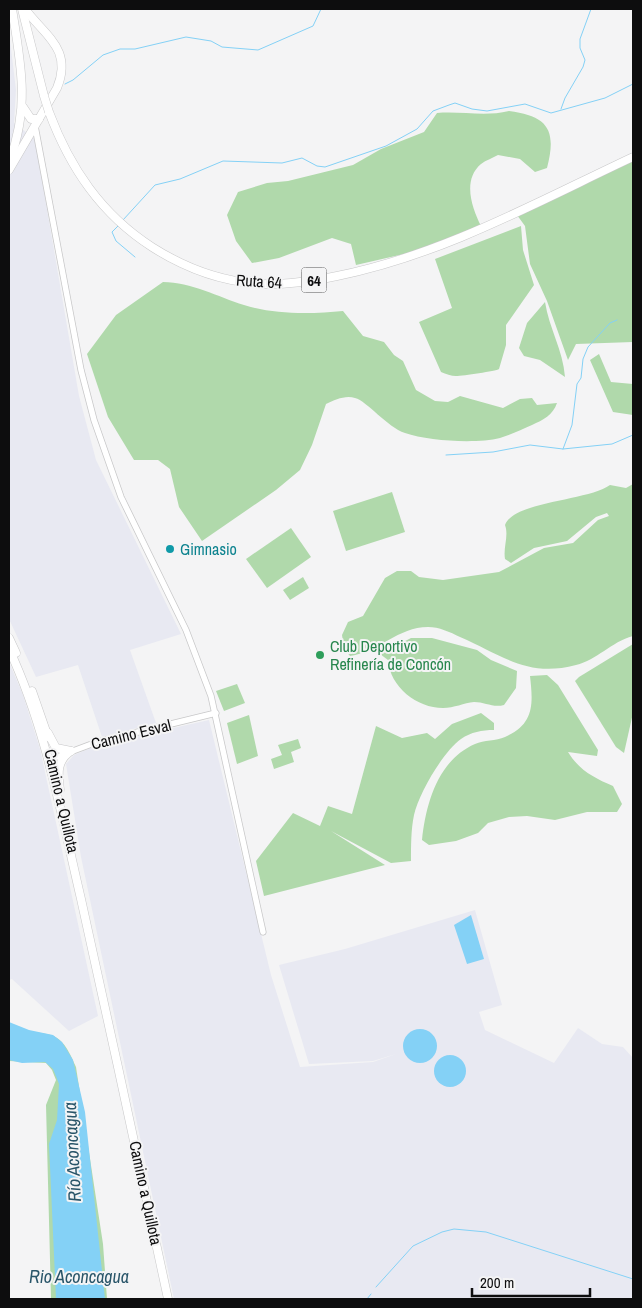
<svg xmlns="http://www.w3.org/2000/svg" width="642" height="1308" viewBox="0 0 642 1308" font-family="'Archivo Narrow',sans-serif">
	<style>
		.built { fill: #e8e9f2 }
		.green { fill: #b0d9ab }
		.water { fill: #84d1f6 }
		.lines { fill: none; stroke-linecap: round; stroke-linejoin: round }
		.stream { stroke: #84d1f6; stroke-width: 1 }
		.minor-casing { stroke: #c8c8c9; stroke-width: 7 }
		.major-casing { stroke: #c8c8c9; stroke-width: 9 }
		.minor { stroke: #fff; stroke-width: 5.5 }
		.major { stroke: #fff; stroke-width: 8 }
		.major-bridge-casing { stroke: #c8c8c9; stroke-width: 9; stroke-linecap: butt }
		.major-bridge { stroke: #fff; stroke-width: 8 }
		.culture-dot { fill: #0f9aa8; stroke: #f4f4f5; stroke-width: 2 }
		.leisure-dot { fill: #2e9e5b; stroke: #f4f4f5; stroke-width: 2 }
		.labels { text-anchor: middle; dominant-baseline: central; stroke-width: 4; stroke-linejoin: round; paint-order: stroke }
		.shield { fill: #f4f4f5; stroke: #525253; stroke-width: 1 }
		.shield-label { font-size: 15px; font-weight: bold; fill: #0d0d0e }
		.street-label { font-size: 16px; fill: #0d0d0e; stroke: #f4f4f5 }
		.culture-label { font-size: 16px; fill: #0d838f; stroke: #f4f4f5; text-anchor: start }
		.leisure-label { font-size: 16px; fill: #27864d; stroke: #f4f4f5; text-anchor: start }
		.water-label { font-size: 18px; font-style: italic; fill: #295569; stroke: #f4f4f5 }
	</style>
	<rect width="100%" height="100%" fill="#f4f4f5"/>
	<!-- built -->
	<g class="built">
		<path d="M 9,32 L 16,90 L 14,123 L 35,139 L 79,396 L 96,460 L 181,634 L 130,650 L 156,723 L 102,737 L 78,665 L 36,677 L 9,619 Z"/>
		<path d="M 9,662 L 23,695 L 40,749 L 98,1016 L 69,1031 L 12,979 L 9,980 Z"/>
		<path d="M 209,720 L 271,975 L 300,1067 L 373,1062 L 396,1054 L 373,1061 L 309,1064 L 279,965 L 345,949 L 475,910 L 502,1005 L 479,1012 L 485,1030 L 554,1063 L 578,1028 L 602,1044 L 623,1047 L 633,1058 L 633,1299 L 174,1299 L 81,857 L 66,764 L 74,755 L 98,745 Z"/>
	</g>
	<!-- green -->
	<g class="green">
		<path d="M 509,111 C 548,116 557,130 547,168 L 535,172 L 520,159 L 498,155 C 493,158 486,160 481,164 C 462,180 472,208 481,226 L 417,251 L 356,265 L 351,244 L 332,238 L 279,258 L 252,263 L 236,241 L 227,215 L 238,192 L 267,183 L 288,181 L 353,165 L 381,149 L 424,132 L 437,113 C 462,111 485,117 509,111 Z"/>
		<path d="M 633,161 L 633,342 L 576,344 L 568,360 L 547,301 L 530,264 L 525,226 L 517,215 Z"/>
		<path d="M 521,226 L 523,250 L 534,285 L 506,325 L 506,345 L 499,369 C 496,371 463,376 456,376 C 451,376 446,374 441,372 L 419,322 L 452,308 L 435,259 Z"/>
		<path d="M 163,282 C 191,282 218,297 244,305 C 274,315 313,314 343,311 L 363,336 L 384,342 L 394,355 L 403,361 L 416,390 L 435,401 L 448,402 L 460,396 L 503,408 L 520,399 L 532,398 L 537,405 L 557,403 C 553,415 543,420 532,425 C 522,429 511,435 500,438 C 476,444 428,441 405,433 C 387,427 367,401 355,398 C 345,395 335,400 326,404 L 312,445 L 300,470 L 276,490 L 202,541 L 179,507 L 170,469 L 158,460 L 134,460 L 108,417 L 87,354 L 116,315 Z"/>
		<path d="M 545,302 C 549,328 563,350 565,377 L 540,360 L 524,356 L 519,348 L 527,323 Z"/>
		<path d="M 599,354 L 611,382 L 633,384 L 633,415 L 613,412 L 590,360 Z"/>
		<path d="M 633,484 L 633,636 C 611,642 597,660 576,665 C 527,678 502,655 460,637 C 450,632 439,627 428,627 C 398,627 379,652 350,656 L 344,649 L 342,635 L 348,622 L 363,616 L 385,578 L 397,571 L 411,571 L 419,577 L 443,580 L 499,572 L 544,548 L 573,543 L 598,520 L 609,516 L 607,513 L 596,517 L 567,541 L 534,548 L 511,563 L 505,559 C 503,547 509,536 505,525 C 514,501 588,501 610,485 L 626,488 Z"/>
		<path d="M 392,492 L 405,532 L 346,551 L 333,511 Z"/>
		<path d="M 291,528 L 311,557 L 267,588 L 246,559 Z"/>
		<path d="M 303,577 L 309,588 L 290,600 L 283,590 Z"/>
		<path d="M 411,638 L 432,638 L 477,650 L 491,660 L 517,671 L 516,688 L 504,705 C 493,708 485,702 474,702 C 464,703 454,708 443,708 C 417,708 390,687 388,660 L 380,654 Z"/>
		<path d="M 633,644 L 633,713 L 624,753 L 616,747 L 575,681 L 579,677 Z"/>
		<path d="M 547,675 L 558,685 L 598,750 L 597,756 L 568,752 C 579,770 594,778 613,786 L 622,804 L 617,812 L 587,812 L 555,820 L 527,816 L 509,817 L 488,823 L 478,833 L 456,841 L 429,845 L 422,840 C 426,803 438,760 475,744 C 484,740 496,741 505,737 C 535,724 533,703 530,676 Z"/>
		<path d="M 237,684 L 245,703 L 224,711 L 216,691 Z"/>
		<path d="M 481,713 L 494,723 L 494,730 C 482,730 471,732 461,739 C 443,752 419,793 414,815 C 411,829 411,846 411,861 L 391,863 L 331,831 L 385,865 L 264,896 L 256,861 L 293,813 L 320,826 L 328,806 L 352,814 L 376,726 L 402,738 L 427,733 L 435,739 L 452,724 Z"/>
		<path d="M 249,715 L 258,756 L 237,764 L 227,723 Z"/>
		<path d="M 298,739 L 301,748 L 291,752 L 294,762 L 274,769 L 271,759 L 282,755 L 278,745 Z"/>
		<path d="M 9,1023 C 45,1043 57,1019 76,1067 L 103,1244 L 107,1299 L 51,1298 L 46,1105 L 56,1080 L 52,1070 L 46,1063 L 9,1061 Z"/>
	</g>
	<!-- water -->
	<g class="water">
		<path d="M 471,915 L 484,959 L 467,964 L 454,925 Z"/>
		<path d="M 9,1022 L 29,1030 L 53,1035 L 62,1042 L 73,1060 L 85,1112 L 105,1299 L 56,1299 L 49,1144 L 57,1120 L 59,1084 L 53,1069 L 45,1062 L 22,1063 L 9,1060 Z"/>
		<circle cx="420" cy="1046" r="17"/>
		<circle cx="450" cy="1071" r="16"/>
	</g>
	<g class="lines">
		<!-- stream -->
		<g class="stream">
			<path d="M 9,48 L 9,51"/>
			<path d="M 65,84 L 73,80 L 103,55 L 120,49 L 135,49 L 186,37 L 211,41 L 222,47 L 258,50 L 313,26 L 321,9"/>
			<path d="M 561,109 L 565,98 L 583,67 L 585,60 L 580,48 L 580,39 L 591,9"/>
			<path d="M 123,220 L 155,185 L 180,179 L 223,161 L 282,163 L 302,158 L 317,166 L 325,167 L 386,146 L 417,129 L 433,111 L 449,105 L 455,103 L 472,109 L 487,111 L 525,104 L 551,113 L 605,98 L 633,84"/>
			<path d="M 119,225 L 112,232 L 116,241 L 135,257"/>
			<path d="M 563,449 L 572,425 L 577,384 L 581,378 L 583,359 L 588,347 L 610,323 L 617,320"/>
			<path d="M 446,455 L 493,452 L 530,445 L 563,449 L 612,444 L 633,435"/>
			<path d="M 376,1287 L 413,1246 L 442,1232 L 454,1229 L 486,1232 L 633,1279"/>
			<path d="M 367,1299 L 371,1294"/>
		</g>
		<!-- minor casing -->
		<g class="minor-casing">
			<g id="minor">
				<path d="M 35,126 L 81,370 L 94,420 L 121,497 L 186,630 L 211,696 L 263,932"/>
				<path d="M 49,760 L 97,742 L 216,713"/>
			</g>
		</g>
		<!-- major casing -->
		<g class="major-casing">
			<g id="major">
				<path d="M 22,9 L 44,96"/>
				<path d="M 23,107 L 31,119 L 39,119"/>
				<path d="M 49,112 C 70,168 101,214 152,247 C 185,268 223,282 262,284 C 287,285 312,281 337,276 C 442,255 537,202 633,157"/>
				<path d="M 9,162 C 30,108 21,64 12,9"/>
				<path d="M 9,170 L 57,88 C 73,49 45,36 25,9"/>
				<path d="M 9,638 L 16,653"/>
				<path d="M 9,649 C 46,728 61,814 81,899 C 111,1032 139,1166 168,1299"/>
				<path d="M 32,691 L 48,737"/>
				<path d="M 48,733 L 56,748 L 71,751"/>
				<path d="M 60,790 C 58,774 56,761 71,751"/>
			</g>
		</g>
		<!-- minor -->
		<use href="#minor" class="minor"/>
		<!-- major -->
		<use href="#major" class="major"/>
		<!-- major-bridge casing -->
		<g class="major-bridge-casing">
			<path id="major-bridge" d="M 44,96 L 49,112"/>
		</g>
		<!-- major-bridge -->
		<use href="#major-bridge" class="major-bridge"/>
	</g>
	<!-- markers -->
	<circle class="culture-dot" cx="170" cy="549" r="5"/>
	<circle class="leisure-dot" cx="320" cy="655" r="5"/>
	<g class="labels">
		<!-- shield labels -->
		<rect class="shield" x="301.5" y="267.5" width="25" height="25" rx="4"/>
		<g class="shield-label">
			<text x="314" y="280">64</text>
		</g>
		<!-- street labels -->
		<g class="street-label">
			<text transform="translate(259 281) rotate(4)">Ruta 64</text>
			<text transform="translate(131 734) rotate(-14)">Camino Esval</text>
			<text transform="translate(62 801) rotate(77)">Camino a Quillota</text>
			<text transform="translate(146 1193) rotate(78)">Camino a Quillota</text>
		</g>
		<!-- culture labels -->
		<g class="culture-label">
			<text x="180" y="549">Gimnasio</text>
		</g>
		<!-- leisure labels -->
		<g class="leisure-label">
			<text x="330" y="646">Club Deportivo<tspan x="330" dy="18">Refinería de Concón</tspan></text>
		</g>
		<!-- water labels -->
		<g class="water-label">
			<text transform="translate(72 1152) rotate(-93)">Río Aconcagua</text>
			<text x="79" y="1276">Rio Aconcagua</text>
		</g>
	</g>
	<!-- border -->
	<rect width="642" height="1308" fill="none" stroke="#0d0d0e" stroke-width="20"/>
	<!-- scale -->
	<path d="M472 1288v8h118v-8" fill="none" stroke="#0d0d0e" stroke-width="2.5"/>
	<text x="480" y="1288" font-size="15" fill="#0d0d0e" stroke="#f4f4f5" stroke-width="4" paint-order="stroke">200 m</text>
</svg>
